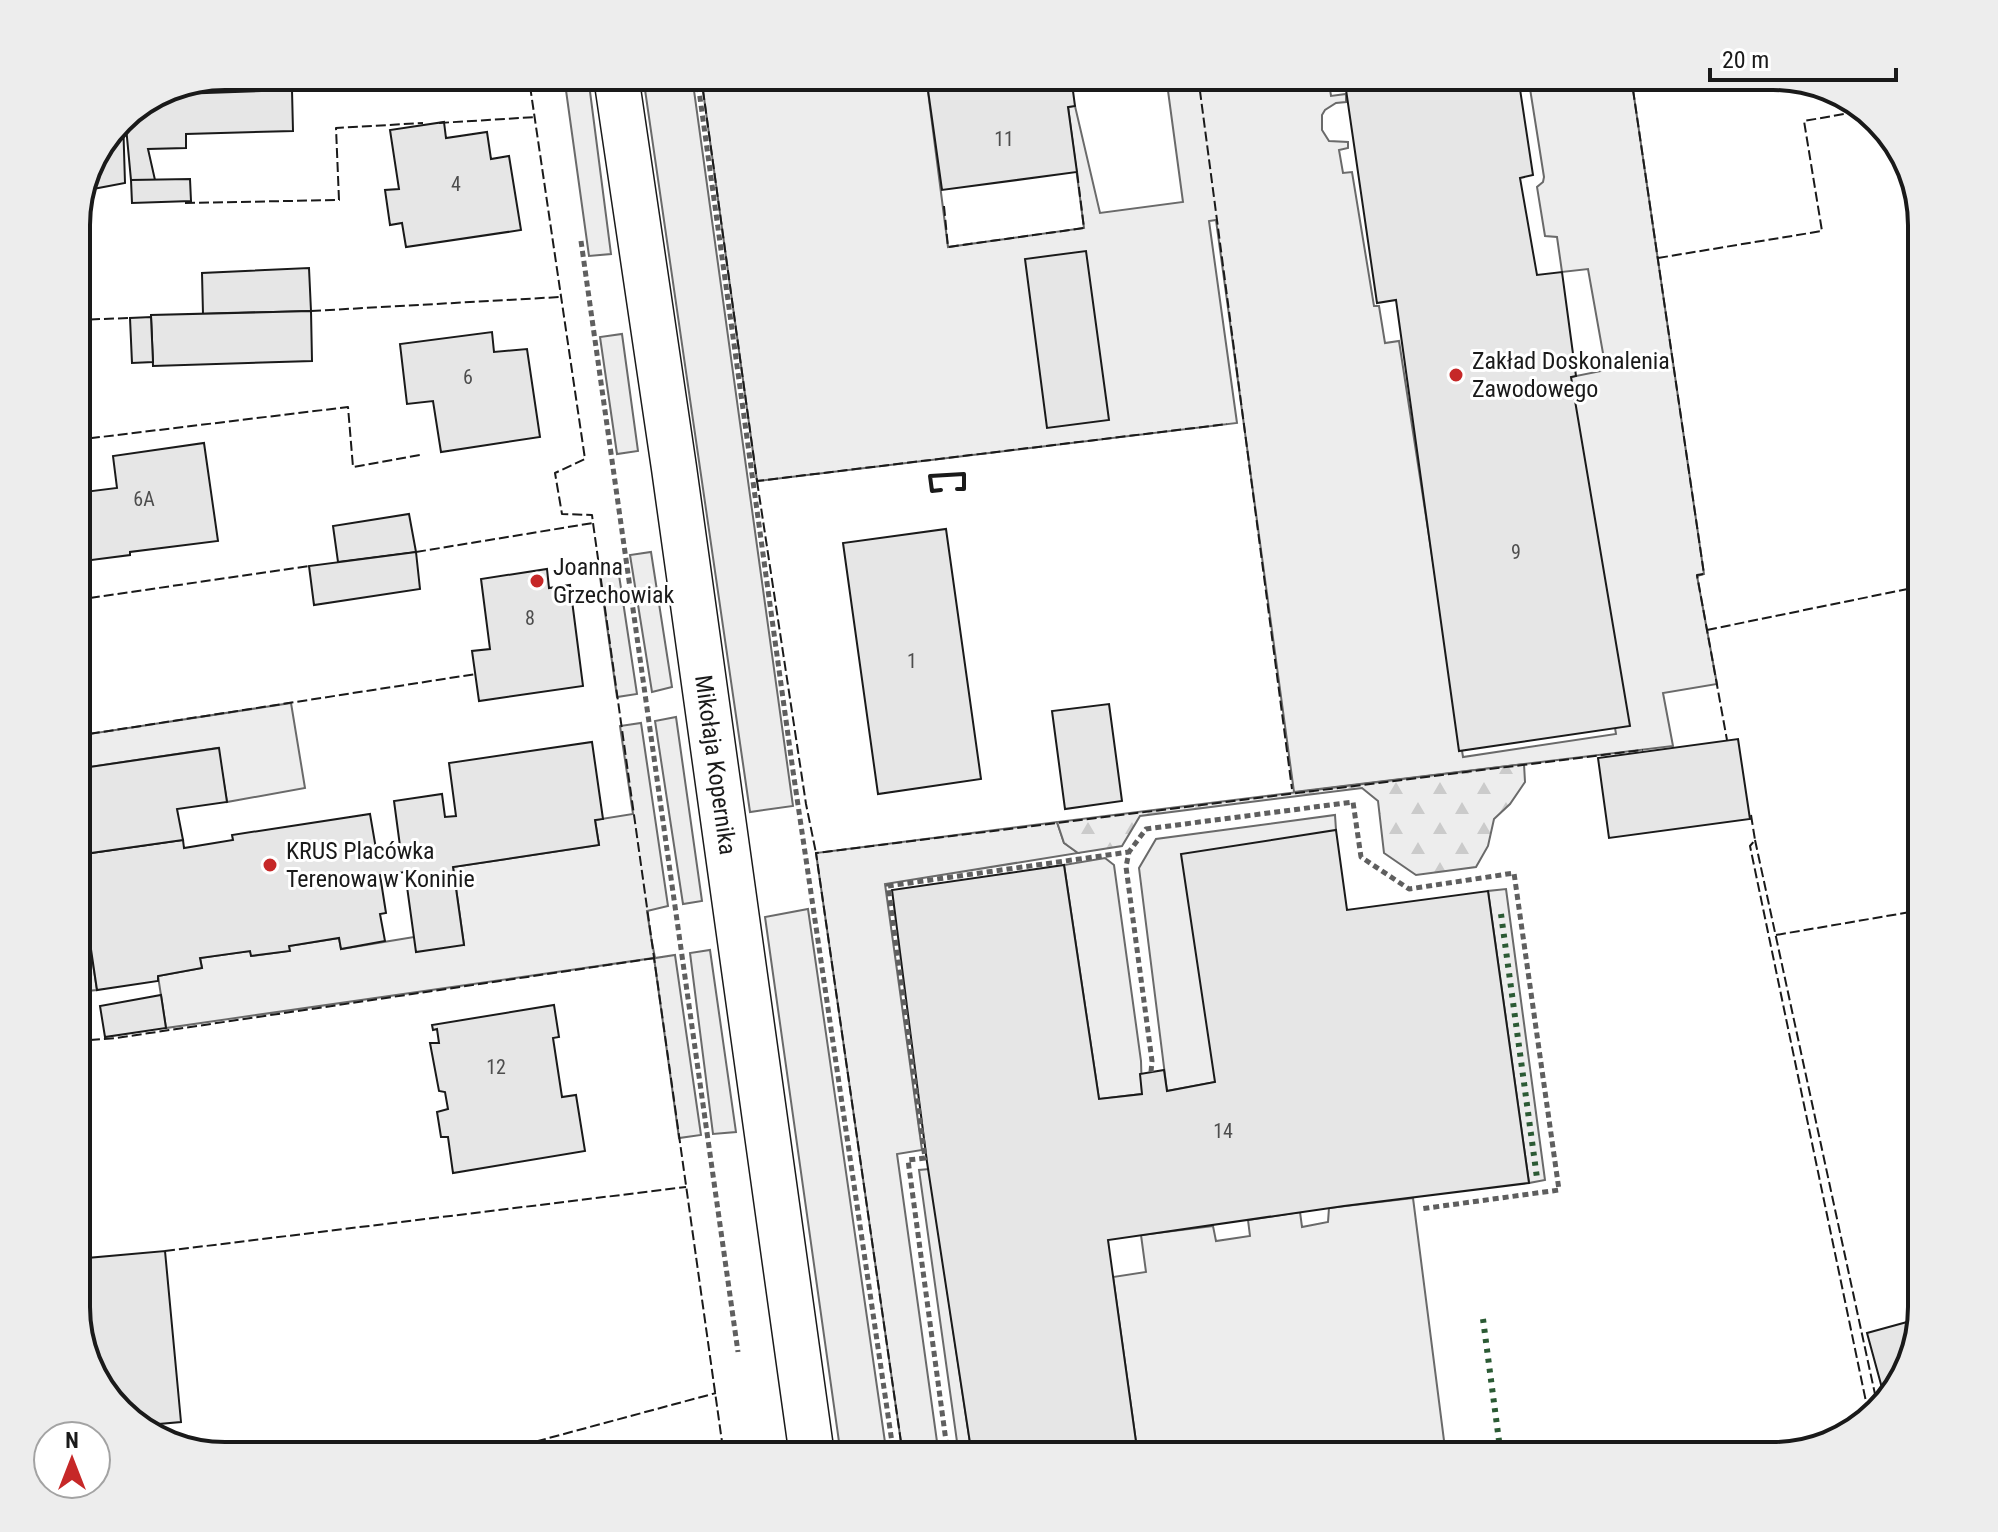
<svg xmlns="http://www.w3.org/2000/svg" width="1998" height="1532" viewBox="0 0 1998 1532" font-family="'Roboto Condensed',sans-serif">
	<style>
		.built { fill: #ededed; stroke: #6a6a6a; stroke-width: 2 }
		.forest { fill: url(#forest-firs); stroke: #6a6a6a; stroke-width: 2 }
		.building { fill: #e6e6e6; stroke: #1a1a1a; stroke-width: 2 }
		.lines { fill: none; stroke-linecap: round; stroke-linejoin: round }
		.minor-casing { stroke: #1a1a1a; stroke-width: 47 }
		.path { stroke: #5f5f5f; stroke-width: 5; stroke-dasharray: 6 4; stroke-linecap: butt }
		.minor { stroke: #fff; stroke-width: 44 }
		.hedge { stroke: #2b5a34; stroke-width: 6; stroke-dasharray: 4 6; stroke-linecap: butt }
		.fence { stroke: #1a1a1a; stroke-width: 2; stroke-dasharray: 10 4; stroke-linecap: butt }
		.wall { stroke: #1a1a1a; stroke-width: 4 }
		.poi-dot { fill: #c62828; stroke: #fff; stroke-width: 3 }
		.labels { text-anchor: middle; dominant-baseline: central; stroke-width: 6; stroke-linejoin: round; paint-order: stroke }
		.number-label { font-size: 20px; fill: #4d4d4d }
		.poi-label { font-size: 24px; fill: #1a1a1a; stroke: #fff; text-anchor: start }
		.street-label { font-size: 24px; fill: #1a1a1a; stroke: #fff }
		.rim { fill: none; stroke: #1a1a1a; stroke-width: 4 }
	</style>
	<defs>
		<pattern id="forest-firs" width="22" height="20" patternUnits="userSpaceOnUse" patternTransform="scale(2)"><rect width="22" height="20" fill="#ededed"/><path d="M5 1l3.5 6h-7zM16 11l3.5 6h-7z" fill="#cbcbcb"/></pattern>
	</defs>
	<rect width="100%" height="100%" fill="#fff"/>
	<!-- built -->
	<g class="built">
		<path d="M 564,76 L 588,76 L 611,254 L 589,256 Z"/>
		<path d="M 643,76 L 692,76 L 793,806 L 750,812 Z"/>
		<path d="M 701,76 L 926,76 L 948,247 L 1084,228 L 1068,107 L 1075,106 L 1100,213 L 1183,202 L 1166,76 L 1328,76 L 1331,96 L 1346,94 L 1346,102 L 1336,103 L 1325,110 L 1322,115 L 1322,130 L 1329,141 L 1348,142 L 1348,148 L 1339,150 L 1343,173 L 1352,172 L 1374,306 L 1379,306 L 1385,343 L 1399,341 L 1463,757 L 1616,734 L 1560,384 L 1571,382 L 1571,377 L 1606,370 L 1588,269 L 1562,272 L 1557,237 L 1545,236 L 1537,187 L 1543,182 L 1544,177 L 1528,76 L 1631,76 L 1704,574 L 1697,576 L 1717,684 L 1663,693 L 1673,746 L 1294,792 L 1216,220 L 1209,221 L 1237,423 L 757,481 Z"/>
		<path d="M 622,334 L 638,451 L 617,454 L 600,337 Z"/>
		<path d="M 651,552 L 672,687 L 652,692 L 630,555 Z"/>
		<path d="M 619,575 L 637,694 L 617,697 L 600,577 Z"/>
		<path d="M 291,703 L 305,788 L 227,802 L 218,748 L 76,769 L 76,736 Z"/>
		<path d="M 676,717 L 702,901 L 683,904 L 655,721 Z"/>
		<path d="M 641,723 L 668,906 L 647,911 L 651,937 L 655,958 L 675,955 L 701,1135 L 679,1138 L 654,958 L 166,1028 L 158,976 L 202,968 L 200,958 L 250,951 L 252,956 L 289,951 L 289,946 L 339,938 L 341,949 L 414,937 L 464,945 L 453,867 L 599,845 L 595,820 L 633,814 L 620,726 Z"/>
		<path d="M 1335,815 L 1336,830 L 1215,1082 L 1167,1091 L 1139,868 L 1156,839 Z"/>
		<path d="M 1057,822 L 1064,843 L 1078,853 L 885,884 L 922,1150 L 897,1154 L 939,1456 L 903,1456 L 816,853 Z"/>
		<path d="M 76,852 L 97,990 L 76,992 Z"/>
		<path d="M 1105,858 L 1114,865 L 1141,1061 L 1142,1094 L 1099,1099 L 1064,865 Z"/>
		<path d="M 1506,889 L 1545,1180 L 1529,1183 L 1488,891 Z"/>
		<path d="M 808,909 L 887,1456 L 841,1456 L 765,917 Z"/>
		<path d="M 710,950 L 736,1132 L 713,1134 L 690,953 Z"/>
		<path d="M 929,1169 L 972,1456 L 959,1456 L 919,1170 Z"/>
		<path d="M 1413,1198 L 1446,1456 L 1138,1456 L 1113,1277 L 1146,1272 L 1141,1235 L 1213,1226 L 1216,1241 L 1250,1236 L 1248,1220 L 1300,1212 L 1302,1227 L 1328,1222 L 1329,1208 Z"/>
	</g>
	<!-- forest -->
	<path class="forest" d="M 1524,764 L 1525,782 L 1510,804 L 1494,819 L 1488,846 L 1476,867 L 1416,875 L 1384,853 L 1378,801 L 1362,788 L 1140,816 L 1122,846 L 1078,853 L 1064,843 L 1057,822 Z"/>
	<!-- building -->
	<g class="building">
		<path d="M 926,76 L 1071,76 L 1075,106 L 1068,107 L 1077,172 L 942,190 Z"/>
		<path d="M 1344,76 L 1518,76 L 1533,175 L 1520,178 L 1537,275 L 1562,272 L 1576,376 L 1571,377 L 1630,726 L 1459,751 L 1396,300 L 1377,303 Z"/>
		<path d="M 203,84 L 204,93 L 178,94 Z"/>
		<path d="M 292,90 L 293,131 L 186,134 L 186,148 L 148,149 L 155,180 L 131,180 L 125,116 L 126,113 L 178,94 Z"/>
		<path d="M 123,118 L 125,183 L 93,189 L 92,159 Z"/>
		<path d="M 444,122 L 446,138 L 487,132 L 491,159 L 509,156 L 521,230 L 406,247 L 402,223 L 390,225 L 385,190 L 399,189 L 390,130 Z"/>
		<path d="M 190,179 L 191,201 L 132,203 L 131,180 Z"/>
		<path d="M 1086,251 L 1109,420 L 1047,428 L 1025,259 Z"/>
		<path d="M 309,268 L 311,311 L 203,314 L 202,273 Z"/>
		<path d="M 311,311 L 312,361 L 153,366 L 151,315 Z"/>
		<path d="M 151,317 L 153,362 L 132,363 L 130,318 Z"/>
		<path d="M 492,332 L 494,352 L 527,349 L 540,437 L 441,452 L 433,401 L 407,404 L 400,344 Z"/>
		<path d="M 204,443 L 218,541 L 130,552 L 130,555 L 84,561 L 76,493 L 117,488 L 113,456 Z"/>
		<path d="M 409,514 L 416,552 L 338,562 L 333,526 Z"/>
		<path d="M 946,529 L 981,779 L 878,794 L 843,543 Z"/>
		<path d="M 416,552 L 420,589 L 314,605 L 309,566 Z"/>
		<path d="M 547,569 L 549,588 L 570,585 L 583,686 L 479,701 L 472,651 L 490,649 L 481,579 Z"/>
		<path d="M 1109,704 L 1122,801 L 1065,809 L 1052,711 Z"/>
		<path d="M 1738,739 L 1750,819 L 1609,838 L 1598,758 Z"/>
		<path d="M 592,742 L 603,819 L 595,820 L 599,845 L 453,867 L 464,945 L 416,952 L 405,872 L 380,875 L 386,913 L 380,914 L 385,941 L 341,949 L 339,938 L 289,946 L 290,951 L 251,956 L 250,951 L 200,958 L 202,968 L 158,976 L 158,981 L 97,990 L 77,855 L 183,840 L 184,848 L 233,840 L 232,835 L 370,814 L 376,849 L 400,846 L 394,801 L 442,794 L 445,817 L 456,816 L 449,763 Z"/>
		<path d="M 219,748 L 227,802 L 177,809 L 183,840 L 77,855 L 76,769 Z"/>
		<path d="M 1336,830 L 1347,910 L 1488,891 L 1529,1183 L 1344,1206 L 1108,1240 L 1138,1456 L 972,1456 L 927,1162 L 892,890 L 1064,865 L 1099,1099 L 1142,1094 L 1140,1074 L 1164,1070 L 1167,1091 L 1215,1082 L 1181,854 Z"/>
		<path d="M 161,995 L 166,1028 L 105,1037 L 100,1006 Z"/>
		<path d="M 554,1005 L 559,1037 L 553,1038 L 562,1097 L 576,1095 L 585,1151 L 453,1173 L 448,1137 L 441,1137 L 437,1112 L 448,1109 L 445,1092 L 439,1091 L 430,1043 L 439,1043 L 437,1029 L 433,1030 L 432,1025 Z"/>
		<path d="M 165,1251 L 181,1422 L 136,1426 L 92,1373 L 76,1316 L 76,1259 Z"/>
		<path d="M 1918,1319 L 1896,1385 L 1882,1388 L 1867,1333 Z"/>
	</g>
	<g class="lines">
		<!-- minor casing -->
		<g class="minor-casing">
			<g id="minor">
				<path id="s1" d="M 616,76 L 674,468 L 812,1456"/>
			</g>
		</g>
		<!-- path -->
		<g class="path">
			<path d="M 697,76 L 793,771 L 894,1456"/>
			<path d="M 581,241 L 738,1352"/>
			<path d="M 1151,1072 L 1152,1061 L 1126,867 L 1129,852 L 1146,829 L 1353,802 L 1361,857 L 1409,889 L 1514,873 L 1559,1190 L 1420,1209"/>
			<path d="M 948,1456 L 908,1160 L 925,1158 L 888,886 L 1129,852"/>
		</g>
		<!-- minor -->
		<use href="#minor" class="minor"/>
		<!-- hedge -->
		<g class="hedge">
			<path d="M 1501,914 L 1537,1178"/>
			<path d="M 1483,1319 L 1501,1456"/>
		</g>
		<!-- fence -->
		<g class="fence">
			<path d="M 701,76 L 757,481 L 1227,424"/>
			<path d="M 1198,76 L 1292,789"/>
			<path d="M 1631,76 L 1704,574 L 1697,575 L 1727,740"/>
			<path d="M 530,86 L 585,459 L 555,473 L 562,514 L 592,515 L 593,523 L 724,1456"/>
			<path d="M 292,90 L 530,86 L 529,76"/>
			<path d="M 439,123 L 535,117"/>
			<path d="M 185,203 L 339,200 L 336,128 L 423,123"/>
			<path d="M 944,206 L 948,247 L 1084,228 L 1077,172"/>
			<path d="M 1658,258 L 1822,231 L 1804,121 L 1867,110"/>
			<path d="M 311,311 L 560,297"/>
			<path d="M 76,320 L 130,318"/>
			<path d="M 76,440 L 348,407 L 353,467 L 420,455"/>
			<path d="M 757,481 L 806,804 L 816,853"/>
			<path d="M 416,552 L 593,523"/>
			<path d="M 76,600 L 309,566"/>
			<path d="M 1707,630 L 1922,586"/>
			<path d="M 76,736 L 476,674"/>
			<path d="M 1751,815 L 1755,840 L 1750,846 L 1869,1416"/>
			<path d="M 1755,840 L 1878,1408"/>
			<path d="M 1776,935 L 1922,910"/>
			<path d="M 76,1041 L 116,1038 L 655,958"/>
			<path d="M 165,1251 L 686,1187"/>
			<path d="M 482,1456 L 716,1393"/>
			<path d="M 903,1456 L 816,853 L 1643,750"/>
		</g>
		<!-- wall -->
		<path class="wall" d="M 941,490 L 932,491 L 930,476 L 964,474 L 964,489 L 957,489"/>
	</g>
	<!-- markers -->
	<g class="poi-dot">
		<circle cx="1456" cy="375" r="8"/>
		<circle cx="537" cy="581" r="8"/>
		<circle cx="270" cy="865" r="8"/>
	</g>
	<g class="labels">
		<!-- number labels -->
		<g class="number-label">
			<text x="1004" y="139">11</text>
			<text x="456" y="184">4</text>
			<text x="468" y="377">6</text>
			<text x="144" y="499">6A</text>
			<text x="1516" y="552">9</text>
			<text x="530" y="618">8</text>
			<text x="912" y="661">1</text>
			<text x="496" y="1067">12</text>
			<text x="1223" y="1131">14</text>
		</g>
		<!-- poi labels -->
		<g class="poi-label">
			<text x="1472" y="361">Zakład Doskonalenia<tspan x="1472" dy="28">Zawodowego</tspan></text>
			<text x="553" y="567">Joanna<tspan x="553" dy="28">Grzechowiak</tspan></text>
			<text x="286" y="851">KRUS Placówka<tspan x="286" dy="28">Terenowa w Koninie</tspan></text>
		</g>
		<!-- street labels -->
		<g class="street-label">
			<text stroke="none"><textPath href="#s1" startOffset="696">Mikołaja Kopernika</textPath></text>
		</g>
	</g>
	<!-- crop -->
	<path d="M0 0H1998V1532H0ZM225 90H1773A135 135 0 0 1 1908 225V1307A135 135 0 0 1 1773 1442H225A135 135 0 0 1 90 1307V225A135 135 0 0 1 225 90Z" fill="#ededed" fill-rule="evenodd"/>
	<path class="rim" d="M225 90H1773A135 135 0 0 1 1908 225V1307A135 135 0 0 1 1773 1442H225A135 135 0 0 1 90 1307V225A135 135 0 0 1 225 90Z"/>
	<!-- north arrow -->
	<g transform="translate(72 1460)"><circle r="38" fill="#ffffff" stroke="#a3a3a3" stroke-width="2"/>
	<path d="M0-6L14 30L0 20L-14 30Z" fill="#c62828"/>
	<text y="-12" font-size="22" font-weight="bold" text-anchor="middle" fill="#1a1a1a">N</text>
	</g>
	<!-- scale -->
	<path d="M1710 68v12h186v-12" fill="none" stroke="#1a1a1a" stroke-width="4"/>
	<text x="1722" y="68" font-size="24" fill="#1a1a1a" stroke="#ffffff" stroke-width="6" paint-order="stroke">20 m</text>
</svg>
